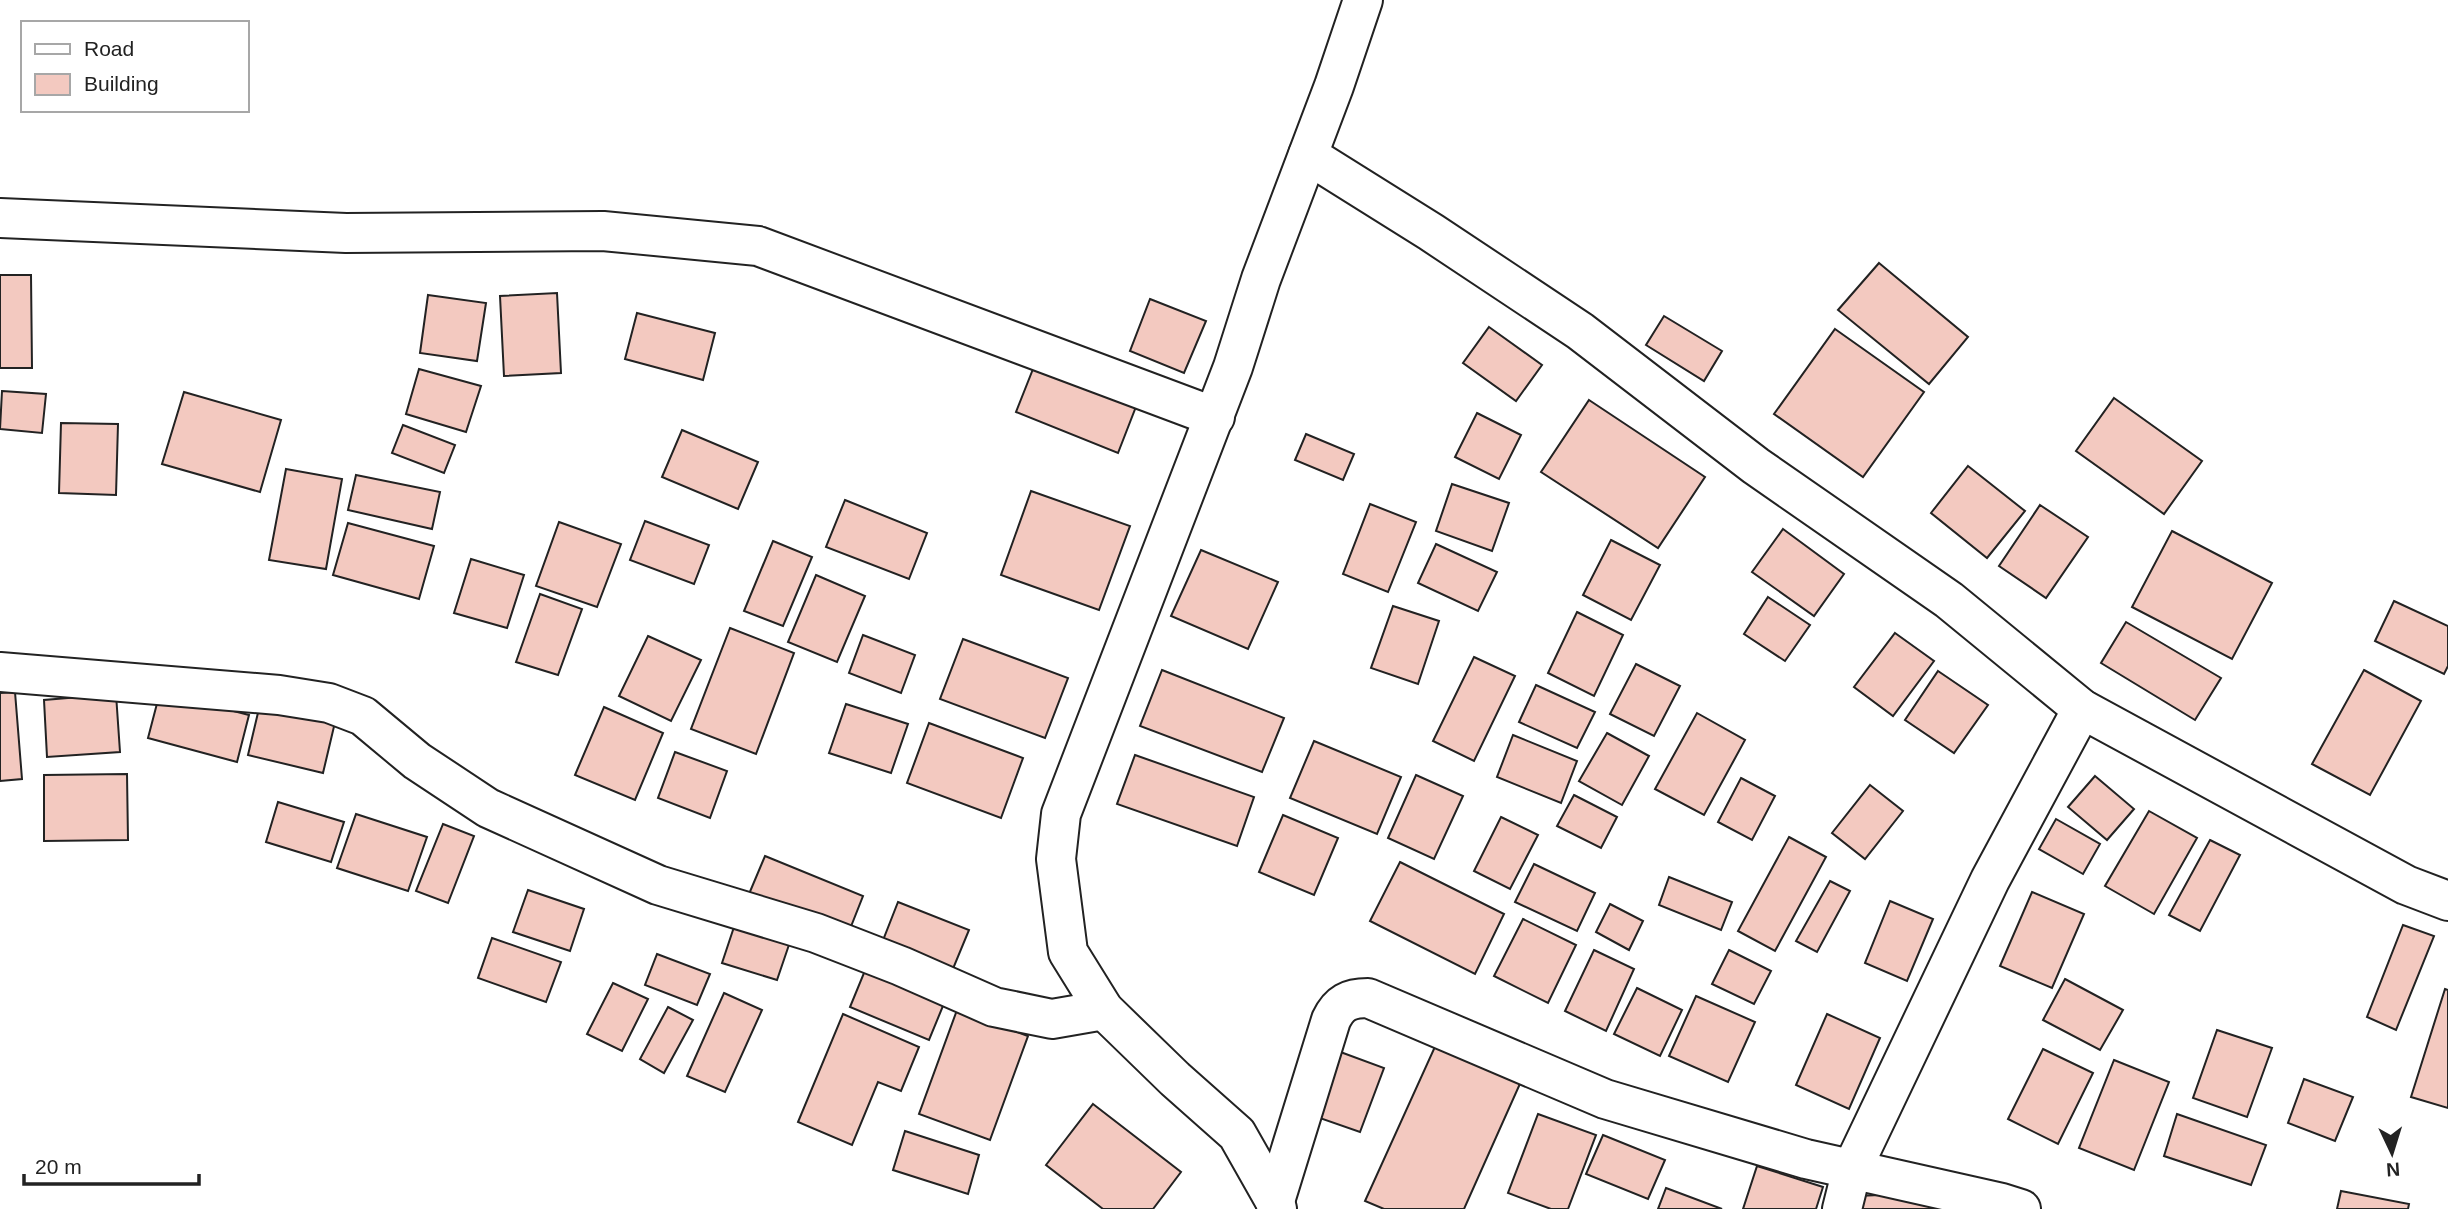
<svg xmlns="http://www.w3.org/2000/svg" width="2448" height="1209" viewBox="0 0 2448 1209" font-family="Helvetica,sans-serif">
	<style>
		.building { fill: #f3c9c0; stroke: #222; stroke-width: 2 }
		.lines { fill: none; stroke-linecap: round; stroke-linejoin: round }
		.minor-casing { stroke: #222; stroke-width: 42 }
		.minor { stroke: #fff; stroke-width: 38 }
	</style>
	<rect width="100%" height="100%" fill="#fff"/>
	<!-- building -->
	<g class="building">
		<path d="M 1879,263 L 1968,337 L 1929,384 L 1838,310 Z"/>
		<path d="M 0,275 L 31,275 L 32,368 L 0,368 Z"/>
		<path d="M 557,293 L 561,373 L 504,376 L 500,296 Z"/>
		<path d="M 428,295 L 486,303 L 477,361 L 420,353 Z"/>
		<path d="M 1150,299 L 1206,321 L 1184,373 L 1130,351 Z"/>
		<path d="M 637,313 L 715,333 L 703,380 L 625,359 Z"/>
		<path d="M 1664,316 L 1722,351 L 1704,381 L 1646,345 Z"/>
		<path d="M 1489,327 L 1542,365 L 1516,401 L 1463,363 Z"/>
		<path d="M 1835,329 L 1924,392 L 1863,477 L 1774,414 Z"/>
		<path d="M 1035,364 L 1137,404 L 1118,453 L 1016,412 Z"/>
		<path d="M 419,369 L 481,386 L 466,432 L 406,414 Z"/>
		<path d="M 2,391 L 46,394 L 42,433 L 0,429 Z"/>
		<path d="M 184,392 L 281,420 L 260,492 L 162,464 Z"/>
		<path d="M 2114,398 L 2202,461 L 2164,514 L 2076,451 Z"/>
		<path d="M 1589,400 L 1705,477 L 1658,548 L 1541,472 Z"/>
		<path d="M 1477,413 L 1521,435 L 1499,479 L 1455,457 Z"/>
		<path d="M 61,423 L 118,424 L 116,495 L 59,493 Z"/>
		<path d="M 403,425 L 455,445 L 444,473 L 392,453 Z"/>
		<path d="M 682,430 L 758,462 L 738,509 L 662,477 Z"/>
		<path d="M 1306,434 L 1354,454 L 1343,480 L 1295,460 Z"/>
		<path d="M 1968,466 L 2025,511 L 1987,558 L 1931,513 Z"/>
		<path d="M 286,469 L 342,479 L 326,569 L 269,560 Z"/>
		<path d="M 356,475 L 440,492 L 432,529 L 348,510 Z"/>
		<path d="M 1452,484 L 1509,503 L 1492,551 L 1436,531 Z"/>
		<path d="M 1031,491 L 1130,526 L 1099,610 L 1001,575 Z"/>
		<path d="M 845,500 L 927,533 L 909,579 L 826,547 Z"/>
		<path d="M 1370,504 L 1416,522 L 1388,592 L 1343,574 Z"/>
		<path d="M 2040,505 L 2088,537 L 2046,598 L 1999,566 Z"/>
		<path d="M 645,521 L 709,545 L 694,584 L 630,560 Z"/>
		<path d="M 559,522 L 621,544 L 597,607 L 536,586 Z"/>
		<path d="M 348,523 L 434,546 L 419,599 L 333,575 Z"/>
		<path d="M 1783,529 L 1844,574 L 1814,616 L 1752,572 Z"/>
		<path d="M 2172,531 L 2272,583 L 2232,659 L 2132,607 Z"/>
		<path d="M 1611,540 L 1660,565 L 1631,620 L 1583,595 Z"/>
		<path d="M 773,541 L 812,557 L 783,626 L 744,611 Z"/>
		<path d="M 1436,544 L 1497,572 L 1478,611 L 1418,583 Z"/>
		<path d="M 1201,550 L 1278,582 L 1248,649 L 1171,616 Z"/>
		<path d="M 471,559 L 524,575 L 507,628 L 454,613 Z"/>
		<path d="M 816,575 L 865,596 L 837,662 L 788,642 Z"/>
		<path d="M 540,594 L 582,609 L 558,675 L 516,662 Z"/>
		<path d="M 1768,597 L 1810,625 L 1785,661 L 1744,634 Z"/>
		<path d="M 2394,601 L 2448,626 L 2448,666 L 2444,674 L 2375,641 Z"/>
		<path d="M 1393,606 L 1439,621 L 1418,684 L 1371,668 Z"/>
		<path d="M 1577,612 L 1623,635 L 1594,696 L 1548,673 Z"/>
		<path d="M 2126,622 L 2221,678 L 2195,720 L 2101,663 Z"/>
		<path d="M 730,628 L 794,653 L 756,754 L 691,729 Z"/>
		<path d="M 1895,633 L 1934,661 L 1893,716 L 1854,687 Z"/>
		<path d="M 863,635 L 915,655 L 901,693 L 849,673 Z"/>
		<path d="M 648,636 L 701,660 L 671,721 L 619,696 Z"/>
		<path d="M 963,639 L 1068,678 L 1045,738 L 940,699 Z"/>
		<path d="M 1474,657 L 1515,676 L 1474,761 L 1433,741 Z"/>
		<path d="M 1636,664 L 1680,686 L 1654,736 L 1610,714 Z"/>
		<path d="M 1162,670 L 1284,718 L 1262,772 L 1140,726 Z"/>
		<path d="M 2364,670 L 2421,701 L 2370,795 L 2312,764 Z"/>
		<path d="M 1938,671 L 1988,705 L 1954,753 L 1905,720 Z"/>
		<path d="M 1536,685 L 1595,712 L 1577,748 L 1519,722 Z"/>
		<path d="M 15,692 L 22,779 L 0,781 L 0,693 Z"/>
		<path d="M 160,692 L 249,715 L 237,762 L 148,738 Z"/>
		<path d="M 116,694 L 120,752 L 47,757 L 44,700 Z"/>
		<path d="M 261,700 L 336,718 L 323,773 L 248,755 Z"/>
		<path d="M 846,704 L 908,724 L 891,773 L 829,753 Z"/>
		<path d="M 604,707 L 663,733 L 635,800 L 575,775 Z"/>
		<path d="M 1697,713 L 1745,740 L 1704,815 L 1655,789 Z"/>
		<path d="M 929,723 L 1023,758 L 1001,818 L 907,783 Z"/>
		<path d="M 1607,733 L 1649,756 L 1622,805 L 1579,781 Z"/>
		<path d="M 1513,735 L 1577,761 L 1561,803 L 1497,777 Z"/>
		<path d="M 1314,741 L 1401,777 L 1377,834 L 1290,798 Z"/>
		<path d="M 675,752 L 727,771 L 710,818 L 658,798 Z"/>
		<path d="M 1135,755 L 1254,797 L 1237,846 L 1117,804 Z"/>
		<path d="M 127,774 L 128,840 L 44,841 L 44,775 Z"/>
		<path d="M 1416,775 L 1463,796 L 1434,859 L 1388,838 Z"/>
		<path d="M 2095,776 L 2134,809 L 2107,840 L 2068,807 Z"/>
		<path d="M 1741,778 L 1775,796 L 1752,840 L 1718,822 Z"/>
		<path d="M 1870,785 L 1903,811 L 1865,859 L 1832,833 Z"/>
		<path d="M 1574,795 L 1617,817 L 1601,848 L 1557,826 Z"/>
		<path d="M 278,802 L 344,822 L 331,862 L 266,842 Z"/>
		<path d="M 2149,811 L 2197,838 L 2154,914 L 2105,886 Z"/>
		<path d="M 356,814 L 427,837 L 408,891 L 337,868 Z"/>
		<path d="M 1283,815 L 1338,838 L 1314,895 L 1259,872 Z"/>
		<path d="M 1501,817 L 1538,835 L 1510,889 L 1474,871 Z"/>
		<path d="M 2056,819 L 2100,844 L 2083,874 L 2039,849 Z"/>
		<path d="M 443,824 L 474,836 L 448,903 L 416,891 Z"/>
		<path d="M 1789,837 L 1826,857 L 1775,951 L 1738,931 Z"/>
		<path d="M 2210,840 L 2240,855 L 2200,931 L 2169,915 Z"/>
		<path d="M 765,856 L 863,896 L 848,934 L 749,894 Z"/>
		<path d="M 1400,862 L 1504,914 L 1475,974 L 1370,921 Z"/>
		<path d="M 1534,864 L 1595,893 L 1577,931 L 1515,902 Z"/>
		<path d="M 1669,877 L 1732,902 L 1721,930 L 1659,905 Z"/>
		<path d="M 1830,881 L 1850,891 L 1817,952 L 1796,941 Z"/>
		<path d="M 528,890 L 584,909 L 570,951 L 513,932 Z"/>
		<path d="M 2032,892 L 2084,914 L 2052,988 L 2000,966 Z"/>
		<path d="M 1890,901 L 1933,919 L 1907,981 L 1865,963 Z"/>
		<path d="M 898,902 L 969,930 L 950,976 L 880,948 Z"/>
		<path d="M 1610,904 L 1643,921 L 1629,950 L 1596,932 Z"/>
		<path d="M 737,918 L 792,936 L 777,980 L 722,963 Z"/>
		<path d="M 1523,919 L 1576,945 L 1548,1003 L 1494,976 Z"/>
		<path d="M 2403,925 L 2434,936 L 2396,1030 L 2367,1017 Z"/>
		<path d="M 492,938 L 561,962 L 546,1002 L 478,978 Z"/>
		<path d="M 1594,950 L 1634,969 L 1606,1031 L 1565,1011 Z"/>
		<path d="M 1729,950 L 1771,971 L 1754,1004 L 1712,984 Z"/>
		<path d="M 657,954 L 710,974 L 697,1005 L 645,985 Z"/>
		<path d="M 866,968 L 945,1001 L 929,1040 L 850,1007 Z"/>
		<path d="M 2065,979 L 2123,1010 L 2100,1050 L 2043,1020 Z"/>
		<path d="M 613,983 L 648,999 L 622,1051 L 587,1034 Z"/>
		<path d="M 1637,988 L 1682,1010 L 1660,1056 L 1614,1034 Z"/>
		<path d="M 2445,989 L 2448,990 L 2448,1108 L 2411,1097 Z"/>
		<path d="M 724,993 L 762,1010 L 725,1092 L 687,1076 Z"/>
		<path d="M 1696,996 L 1755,1022 L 1728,1082 L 1669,1056 Z"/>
		<path d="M 668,1007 L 693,1020 L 664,1073 L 640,1059 Z"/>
		<path d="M 957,1010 L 1028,1036 L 990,1140 L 919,1114 Z"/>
		<path d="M 843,1014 L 919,1047 L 901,1091 L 878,1082 L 852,1145 L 798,1122 Z"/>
		<path d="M 1827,1014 L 1880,1038 L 1849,1109 L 1796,1085 Z"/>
		<path d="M 2217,1030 L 2272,1048 L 2247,1117 L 2193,1098 Z"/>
		<path d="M 1438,1040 L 1523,1077 L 1464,1209 L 1384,1209 L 1365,1201 Z"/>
		<path d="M 2043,1049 L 2093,1073 L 2058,1144 L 2008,1119 Z"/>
		<path d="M 1335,1050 L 1384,1068 L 1360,1132 L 1311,1115 Z"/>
		<path d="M 2114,1060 L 2169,1082 L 2134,1170 L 2079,1148 Z"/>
		<path d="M 2304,1079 L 2353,1097 L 2335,1141 L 2288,1123 Z"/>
		<path d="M 1093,1104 L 1181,1172 L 1153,1209 L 1103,1209 L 1046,1165 Z"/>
		<path d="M 1538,1114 L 1596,1135 L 1568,1209 L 1551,1209 L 1508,1193 Z"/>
		<path d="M 2177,1114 L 2266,1145 L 2251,1185 L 2164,1156 Z"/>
		<path d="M 905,1131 L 979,1155 L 968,1194 L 893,1170 Z"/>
		<path d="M 1603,1135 L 1665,1160 L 1648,1199 L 1586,1174 Z"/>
		<path d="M 1757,1166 L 1823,1187 L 1816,1209 L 1743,1209 Z"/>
		<path d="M 1666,1188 L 1722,1209 L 1658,1209 Z"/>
		<path d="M 2341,1191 L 2409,1204 L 2408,1209 L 2337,1209 Z"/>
		<path d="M 1947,1192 L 1948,1209 L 1857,1209 L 1857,1196 Z"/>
	</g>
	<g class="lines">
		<!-- minor casing -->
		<g class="minor-casing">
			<g id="minor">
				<path d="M 1308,155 L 1431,232 L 1580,331 L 1756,466 L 1949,600 L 2082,709 L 2406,885 L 2448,901"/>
				<path d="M 0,218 L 346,233 L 603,231 L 758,246 L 1215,417"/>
				<path d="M 0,672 L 279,695 L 329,703 L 363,716 L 417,761 L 488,808 L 658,885 L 816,933 L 901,966 L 994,1007 L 1052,1019 L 1104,1010"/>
				<path d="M 1275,1201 L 1331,1020 C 1339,1003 1349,998 1368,998 L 1605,1099 L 1806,1159 L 2002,1203 L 2021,1209"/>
				<path d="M 1277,1209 L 1275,1201 L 1237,1134 L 1175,1079 L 1104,1010 L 1068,952 L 1056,859 L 1061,814 L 1233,367 L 1261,279 L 1334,86 L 1363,0"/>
				<path d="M 1842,1209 L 1852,1169 L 1990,880 L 2082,709"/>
			</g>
		</g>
		<!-- minor -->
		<use href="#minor" class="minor"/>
	</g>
	<!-- legend -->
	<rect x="21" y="21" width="228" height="91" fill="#ffffff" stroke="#a7a7a7" stroke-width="2"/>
	<rect x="35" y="44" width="35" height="10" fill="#ffffff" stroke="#a7a7a7" stroke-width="2"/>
	<text x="84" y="56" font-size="21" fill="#222222">Road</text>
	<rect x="35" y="74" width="35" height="21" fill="#f3c9c0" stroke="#a7a7a7" stroke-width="2"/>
	<text x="84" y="91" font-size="21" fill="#222222">Building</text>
	<!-- north arrow -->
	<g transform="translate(2392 1153) rotate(176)" stroke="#ffffff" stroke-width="5" paint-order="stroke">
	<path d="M0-5L12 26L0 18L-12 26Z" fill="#222222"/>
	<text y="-10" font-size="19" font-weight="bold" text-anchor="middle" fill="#222222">N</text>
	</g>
	<!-- scale -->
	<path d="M24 1174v10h175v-10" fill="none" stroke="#222222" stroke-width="3.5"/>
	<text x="35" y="1174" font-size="21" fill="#222222" stroke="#ffffff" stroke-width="5" paint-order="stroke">20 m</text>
</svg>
